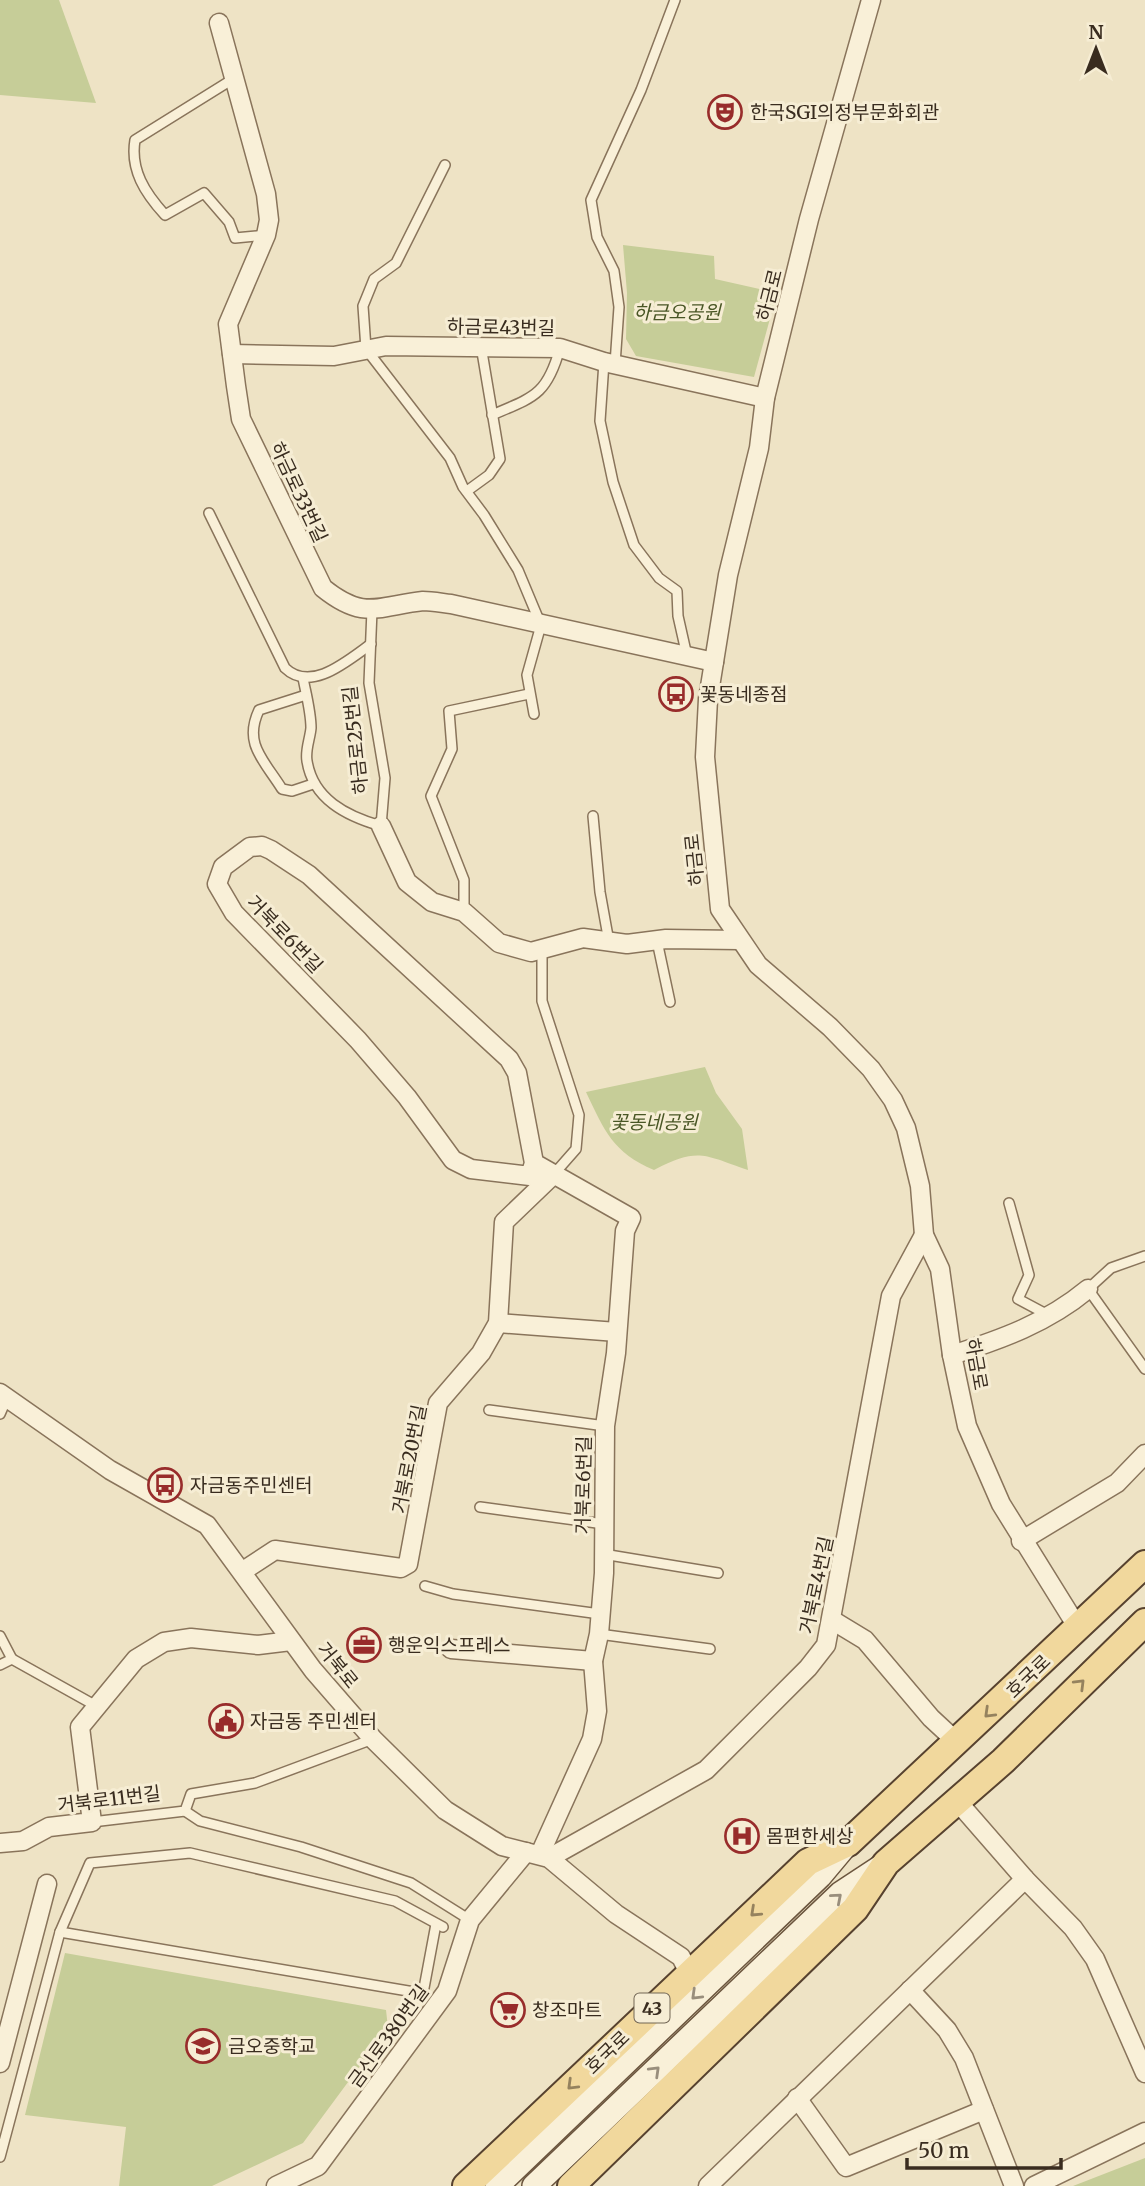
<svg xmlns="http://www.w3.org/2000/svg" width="1145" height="2186" viewBox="0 0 1145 2186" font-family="Merriweather,'Noto Sans KR',serif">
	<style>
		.green { fill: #c6cd98 }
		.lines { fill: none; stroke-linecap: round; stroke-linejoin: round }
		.lane-casing { stroke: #89745b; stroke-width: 12 }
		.street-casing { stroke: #89745b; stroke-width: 21 }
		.secondary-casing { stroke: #6b553e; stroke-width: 26 }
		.primary-casing { stroke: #57422f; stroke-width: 30 }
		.lane { stroke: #f9f0d8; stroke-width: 9 }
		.street { stroke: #f9f0d8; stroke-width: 18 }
		.secondary { stroke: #f9f0d8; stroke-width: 23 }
		.primary { stroke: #f1d89d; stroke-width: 26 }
		.oneway { stroke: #95825e }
		.oneway2 { stroke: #998e7c }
		.labels { text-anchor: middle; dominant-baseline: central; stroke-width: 6; stroke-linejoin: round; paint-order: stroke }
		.shield { fill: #f6edd4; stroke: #726655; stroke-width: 2 }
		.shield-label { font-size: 18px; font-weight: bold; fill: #392c1f }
		.poi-label { font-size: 19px; fill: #392c1f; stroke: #f6edd4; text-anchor: start }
		.street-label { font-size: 19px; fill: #392c1f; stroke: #f6edd4 }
		.park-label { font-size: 19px; font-style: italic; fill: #495625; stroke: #f6edd4 }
	</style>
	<rect width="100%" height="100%" fill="#eee3c5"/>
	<!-- green -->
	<g class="green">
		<path d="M 0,0 L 59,0 L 96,103 L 0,95 Z"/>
		<path d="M 623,245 L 714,256 L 715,279 L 777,293 L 754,377 L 636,356 L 626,339 L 627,293 Z"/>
		<path d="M 705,1067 L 716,1093 L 742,1129 L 748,1170 C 703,1155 699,1147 654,1170 C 613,1153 604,1130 586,1092 Z"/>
		<path d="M 65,1953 L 386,2010 L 388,2028 L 303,2143 L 212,2186 L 119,2186 L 126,2127 L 25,2115 Z"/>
		<path d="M 1145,2158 L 1145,2186 L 1073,2186 Z"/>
	</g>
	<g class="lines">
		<!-- lane casing -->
		<g class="lane-casing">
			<g id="lane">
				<path d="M 233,79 L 135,140 C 130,170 145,193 165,215 L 204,193 L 229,222 L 235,238 L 266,235"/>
				<path d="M 445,165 L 396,263 L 374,279 L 363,306 L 366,349 L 450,458 L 463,487 L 484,515 L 518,570 L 541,625 L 527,675 L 534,714"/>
				<path d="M 604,362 L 600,421 L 613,482 L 634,545 L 659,578 L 677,591 L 678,616 L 687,656"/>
				<path d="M 615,364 L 619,307 L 614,271 L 597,237 L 591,200 L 641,90 L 675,0"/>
				<path d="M 492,415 C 534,397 547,395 560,348"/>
				<path d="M 467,491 L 489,475 L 500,459 L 481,346"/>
				<path d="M 209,513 L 285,668 C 311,693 347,661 371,644"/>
				<path d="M 303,678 C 306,694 311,712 311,728 C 310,739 305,750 307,761 C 313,799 346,816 381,826 L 385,778 L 369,683 L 372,610"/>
				<path d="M 306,695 L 259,710 C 243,744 264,760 282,789 L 292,791 L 313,784"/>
				<path d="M 593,816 L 600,892 L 609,942"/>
				<path d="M 464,912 L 464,880 L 431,796 L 452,749 L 449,711 L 529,694"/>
				<path d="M 657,941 L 670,1002"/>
				<path d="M 542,950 L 542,1001 L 579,1115 L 576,1149 L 554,1174"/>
				<path d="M 1009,1203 L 1029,1275 L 1018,1299 L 1048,1315"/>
				<path d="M 1145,1256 L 1111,1268 L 1088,1289 L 1145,1369"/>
				<path d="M 489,1410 L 605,1426"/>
				<path d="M 0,1414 L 7,1398"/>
				<path d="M 480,1507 L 604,1524"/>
				<path d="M 603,1554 L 718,1573"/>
				<path d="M 425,1586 L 453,1594 L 600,1614"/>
				<path d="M 599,1634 L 710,1649"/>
				<path d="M 0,1636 L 12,1659 L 0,1665"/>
				<path d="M 12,1659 L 98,1707"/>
				<path d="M 185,1811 L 200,1821 L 301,1847 L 411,1883 L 470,1920"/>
				<path d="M 92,1822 L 185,1811 L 191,1794 L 255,1783 L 373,1739"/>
				<path d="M 60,1932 L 420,1993 L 424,1988 L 436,1924"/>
				<path d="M 0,2157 L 60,1932 L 90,1863 L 190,1853 L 395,1901 L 443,1927"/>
			</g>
		</g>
		<!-- street casing -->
		<g class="street-casing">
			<g id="street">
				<path d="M 871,0 L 809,219 L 765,398 L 759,448 L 728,575 L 708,699 L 705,757 L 720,909 L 758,965 L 830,1027 L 871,1069 L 893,1100 L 906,1128 L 920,1186 L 924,1235 L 940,1269 L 952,1355 L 967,1426 L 1001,1504 L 1078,1628"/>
				<path d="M 219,23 L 266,194 L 269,220 L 266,235 L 228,324 L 236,386 L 241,419 L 323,588 C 364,621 378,606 423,601 C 432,601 442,603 451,604 L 714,662"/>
				<path d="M 232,354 L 334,356 L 386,346 L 560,348 L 604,362 L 765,398"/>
				<path d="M 381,826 L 407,882 L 432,902 L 464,912 L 499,943 L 531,952 L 583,938 L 627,944 L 666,939 L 739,940"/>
				<path d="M 534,1163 L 517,1073 L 509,1059 L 309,875 L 271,850 L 262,846 L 250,847 L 223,867 L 217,884 L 234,913 L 358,1040 L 407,1097 L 453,1160 L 471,1169 L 530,1176 L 534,1163 L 631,1218 L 625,1231 L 616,1353 L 605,1426 L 604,1573 L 599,1634 L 593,1661 L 597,1711 L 592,1739 L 540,1854"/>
				<path d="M 498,1323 L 617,1332"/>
				<path d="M 952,1355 C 1002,1339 1047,1323 1088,1289"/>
				<path d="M 0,1393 L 110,1470 L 207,1525 L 313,1670 L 373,1739 L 445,1810 L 502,1846 L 549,1858 L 616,1914 L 681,1957 L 689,1973"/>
				<path d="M 1021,1541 L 1117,1483 L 1145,1454"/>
				<path d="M 243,1571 L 275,1550 L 401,1568 L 408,1564 L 438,1403 L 481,1353 L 498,1323 L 504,1222 L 554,1174"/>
				<path d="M 832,1620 L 865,1640 L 931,1718 L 958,1743"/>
				<path d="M 451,1649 L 593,1661"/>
				<path d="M 957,1801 L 1025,1879 L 1073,1928 L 1095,1959 L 1145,2073"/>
				<path d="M 0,1843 L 23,1841 L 49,1827 L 92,1822 L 80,1727 L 136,1659 L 164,1642 L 191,1638 L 258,1645 L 291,1641"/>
				<path d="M 549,1858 L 706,1770 L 808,1668 L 826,1645 L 891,1296 L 924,1235"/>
				<path d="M 910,1990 L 947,2030 L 964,2058 L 1014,2186"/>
				<path d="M 0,2063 L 47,1884"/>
				<path d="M 797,2098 L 846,2167 L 984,2110"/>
				<path d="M 276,2186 L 318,2166 L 447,1991 L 470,1920 L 526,1852"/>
				<path d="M 708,2186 L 1025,1879"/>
				<path d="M 1034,2186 L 1145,2132"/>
			</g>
		</g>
		<!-- secondary casing -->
		<g class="secondary-casing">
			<g id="secondary">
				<path d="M 497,2186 L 820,1876 L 846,1845"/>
				<path d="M 534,2186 L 841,1893 L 882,1866"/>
			</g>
		</g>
		<!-- primary casing -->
		<g class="primary-casing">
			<g id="primary">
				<path d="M 466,2186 L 808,1862 L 848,1843 L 1145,1564"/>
				<path d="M 571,2186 L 855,1909 L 886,1863 L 1003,1761 L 1145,1622"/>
			</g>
		</g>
		<!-- lane -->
		<use href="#lane" class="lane"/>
		<!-- street -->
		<use href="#street" class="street"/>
		<!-- secondary -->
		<use href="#secondary" class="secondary"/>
		<!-- primary -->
		<use href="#primary" class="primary"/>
	</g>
	<!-- one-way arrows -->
	<defs><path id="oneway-chevron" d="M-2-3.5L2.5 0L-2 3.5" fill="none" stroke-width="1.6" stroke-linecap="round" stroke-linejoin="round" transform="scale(1.75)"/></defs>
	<g class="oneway">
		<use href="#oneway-chevron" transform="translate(1080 1684) rotate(-45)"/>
		<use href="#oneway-chevron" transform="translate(989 1713) rotate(136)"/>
		<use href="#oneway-chevron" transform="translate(755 1912) rotate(137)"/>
		<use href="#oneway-chevron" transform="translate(572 2085) rotate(136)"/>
	</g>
	<g class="oneway2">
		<use href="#oneway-chevron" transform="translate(837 1898) rotate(-41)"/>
		<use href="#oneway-chevron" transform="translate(696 1995) rotate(136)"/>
		<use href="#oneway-chevron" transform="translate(655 2071) rotate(-44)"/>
	</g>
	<!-- icons -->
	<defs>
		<g id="theatre-ring" transform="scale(1.75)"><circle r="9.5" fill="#f6edd4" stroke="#982c2b" stroke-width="1.5"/><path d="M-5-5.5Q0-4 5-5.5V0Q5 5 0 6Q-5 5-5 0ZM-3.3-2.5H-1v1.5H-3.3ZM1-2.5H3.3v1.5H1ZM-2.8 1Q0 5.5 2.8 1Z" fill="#982c2b"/></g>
		<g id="bus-ring" transform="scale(1.75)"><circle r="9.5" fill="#f6edd4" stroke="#982c2b" stroke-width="1.5"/><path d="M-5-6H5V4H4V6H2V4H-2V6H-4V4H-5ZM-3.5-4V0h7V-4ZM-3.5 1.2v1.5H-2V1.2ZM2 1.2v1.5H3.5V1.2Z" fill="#982c2b"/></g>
		<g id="office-ring" transform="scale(1.75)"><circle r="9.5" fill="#f6edd4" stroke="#982c2b" stroke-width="1.5"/><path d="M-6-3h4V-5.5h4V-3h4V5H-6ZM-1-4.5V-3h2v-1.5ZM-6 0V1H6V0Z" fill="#982c2b"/></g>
		<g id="civic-ring" transform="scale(1.75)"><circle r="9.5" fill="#f6edd4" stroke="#982c2b" stroke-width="1.5"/><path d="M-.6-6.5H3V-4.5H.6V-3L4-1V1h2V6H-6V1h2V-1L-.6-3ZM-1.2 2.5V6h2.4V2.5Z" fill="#982c2b"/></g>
		<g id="hospital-ring" transform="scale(1.75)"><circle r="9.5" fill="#f6edd4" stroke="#982c2b" stroke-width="1.5"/><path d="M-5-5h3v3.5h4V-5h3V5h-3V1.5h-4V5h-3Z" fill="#982c2b"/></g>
		<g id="supermarket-ring" transform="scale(1.75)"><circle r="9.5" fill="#f6edd4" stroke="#982c2b" stroke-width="1.5"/><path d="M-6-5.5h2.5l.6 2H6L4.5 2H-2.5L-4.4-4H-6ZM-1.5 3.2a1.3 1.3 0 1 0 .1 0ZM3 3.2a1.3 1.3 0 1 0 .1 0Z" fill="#982c2b"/></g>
		<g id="school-ring" transform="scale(1.75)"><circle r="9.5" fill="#f6edd4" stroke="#982c2b" stroke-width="1.5"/><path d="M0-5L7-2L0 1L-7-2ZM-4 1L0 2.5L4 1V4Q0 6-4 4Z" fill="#982c2b"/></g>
	</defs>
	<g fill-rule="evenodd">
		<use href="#theatre-ring" x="725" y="112"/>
		<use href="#bus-ring" x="676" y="694"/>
		<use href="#bus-ring" x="165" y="1485"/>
		<use href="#office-ring" x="364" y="1645"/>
		<use href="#civic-ring" x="226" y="1721"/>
		<use href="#hospital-ring" x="742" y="1836"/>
		<use href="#supermarket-ring" x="508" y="2010"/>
		<use href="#school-ring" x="203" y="2046"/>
	</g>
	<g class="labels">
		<!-- shield labels -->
		<rect class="shield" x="634.5" y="1993.5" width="35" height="29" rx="5"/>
		<g class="shield-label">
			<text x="652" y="2008">43</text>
		</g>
		<!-- poi labels -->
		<g class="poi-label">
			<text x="750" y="112">한국SGI의정부문화회관</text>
			<text x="700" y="694">꽃동네종점</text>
			<text x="190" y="1485">자금동주민센터</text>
			<text x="388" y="1645">행운익스프레스</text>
			<text x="250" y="1721">자금동 주민센터</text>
			<text x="766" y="1836">몸편한세상</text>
			<text x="532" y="2010">창조마트</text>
			<text x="228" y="2046">금오중학교</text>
		</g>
		<!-- street labels -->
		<g class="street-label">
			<text transform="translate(769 295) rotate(-76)">하금로</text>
			<text transform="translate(501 327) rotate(1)">하금로43번길</text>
			<text transform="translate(299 492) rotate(65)">하금로33번길</text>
			<text transform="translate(355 740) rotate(-96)">하금로25번길</text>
			<text transform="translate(694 860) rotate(-96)">하금로</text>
			<text transform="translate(285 934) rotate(46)">거북로6번길</text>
			<text transform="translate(977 1364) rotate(80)">하금로</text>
			<text transform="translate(409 1459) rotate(-79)">거북로20번길</text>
			<text transform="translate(583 1485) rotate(-89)">거북로6번길</text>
			<text transform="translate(816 1585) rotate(-78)">거북로4번길</text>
			<text transform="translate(338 1665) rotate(51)">거북로</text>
			<text transform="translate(1028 1676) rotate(-44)">호국로</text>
			<text transform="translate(109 1799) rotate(-7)">거북로11번길</text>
			<text transform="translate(388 2036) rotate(-54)">금신로380번길</text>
			<text transform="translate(607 2052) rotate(-44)">호국로</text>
		</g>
		<!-- park labels -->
		<g class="park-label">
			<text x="677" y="312">하금오공원</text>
			<text x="654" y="1122">꽃동네공원</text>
		</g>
	</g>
	<!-- north arrow -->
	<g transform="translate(1096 49)" stroke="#f6edd4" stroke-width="5" paint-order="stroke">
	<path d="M0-5L12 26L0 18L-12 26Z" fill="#392c1f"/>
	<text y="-10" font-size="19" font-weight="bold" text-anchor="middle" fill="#392c1f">N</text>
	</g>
	<!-- scale -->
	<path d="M907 2158v10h154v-10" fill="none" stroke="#392c1f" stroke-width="3.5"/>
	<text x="918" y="2158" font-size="21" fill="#392c1f" stroke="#f6edd4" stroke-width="5" paint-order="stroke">50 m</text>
</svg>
